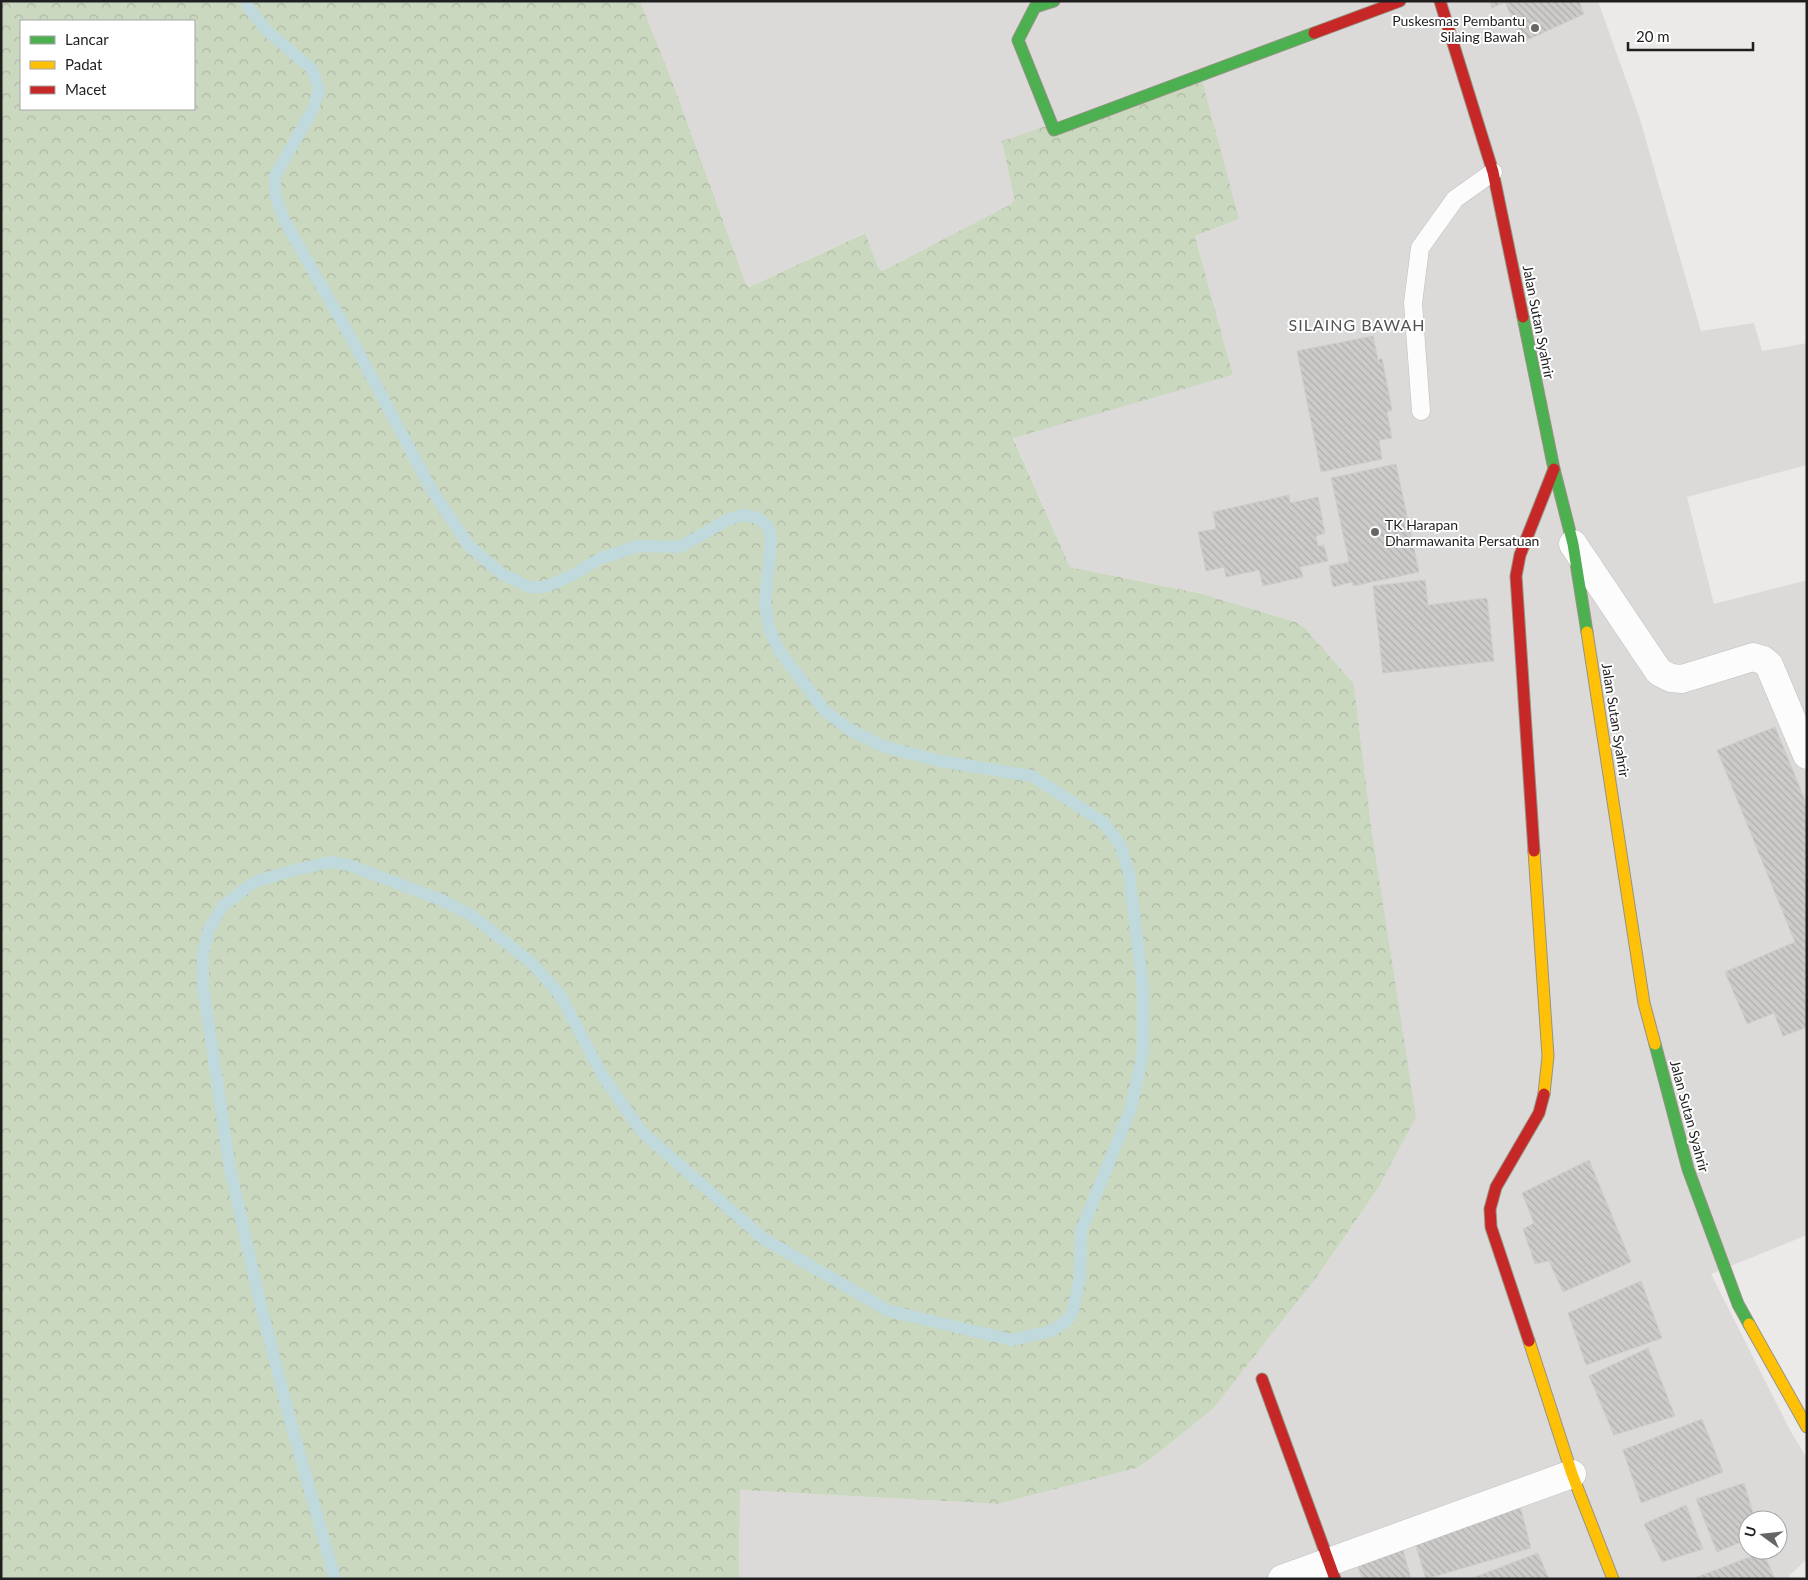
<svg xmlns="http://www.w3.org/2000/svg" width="1808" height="1580" viewBox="0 0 1808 1580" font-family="Lato,sans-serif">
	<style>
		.residential { fill: #dcdad9; fill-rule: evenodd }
		.forest { fill: url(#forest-crowns); fill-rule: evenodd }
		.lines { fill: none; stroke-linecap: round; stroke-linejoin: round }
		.stream { stroke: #bfd9dc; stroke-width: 12 }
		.building { fill: url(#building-back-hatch); stroke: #cfccc9 }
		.lane-casing { stroke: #c0bfbe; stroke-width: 19 }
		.street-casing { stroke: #c0bfbe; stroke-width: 29 }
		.fast-casing { stroke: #959482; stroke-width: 13 }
		.slow-casing { stroke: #959482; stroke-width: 13 }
		.jam-casing { stroke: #959482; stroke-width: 13 }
		.lane { stroke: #fcfcfc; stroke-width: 18 }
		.street { stroke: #fcfcfc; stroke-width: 28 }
		.fast { stroke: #4caf50; stroke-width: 11 }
		.slow { stroke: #ffc107; stroke-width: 11 }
		.jam { stroke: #c62828; stroke-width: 11 }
		.poi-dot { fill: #676665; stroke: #fff; stroke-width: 2 }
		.labels { text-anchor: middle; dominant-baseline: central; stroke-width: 4; stroke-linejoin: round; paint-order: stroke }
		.poi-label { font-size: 14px; fill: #1f1f1f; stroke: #fff; text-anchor: end }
		.street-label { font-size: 14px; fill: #1f1f1f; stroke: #fff }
		.quarter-label { font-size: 16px; letter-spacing: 1px; fill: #525252; stroke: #fff }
	</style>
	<defs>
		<pattern id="forest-crowns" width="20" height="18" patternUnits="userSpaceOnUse" patternTransform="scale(1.25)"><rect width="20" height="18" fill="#cbd8c0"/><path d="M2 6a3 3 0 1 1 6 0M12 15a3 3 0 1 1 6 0" fill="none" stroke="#aeb9a5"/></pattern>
		<pattern id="building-back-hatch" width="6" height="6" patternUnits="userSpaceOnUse" patternTransform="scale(1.25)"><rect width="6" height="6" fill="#cdcbc9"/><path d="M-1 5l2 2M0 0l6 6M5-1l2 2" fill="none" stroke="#b0aeac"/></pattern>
	</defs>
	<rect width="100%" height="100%" fill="#eceae8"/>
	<!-- residential -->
	<path class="residential" d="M 640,1 L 1598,1 L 1639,116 L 1701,331 L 1754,323 L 1762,351 L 1807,343 L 1807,465 L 1687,497 L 1714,604 L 1807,580 L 1807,1235 L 1711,1274 L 1791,1432 L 1807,1458 L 1807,1559 L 1789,1576 L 1790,1579 L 739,1579 L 740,1490 L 998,1504 L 1137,1468 L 1152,1458 L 1213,1409 L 1316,1278 L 1377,1190 L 1372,833 L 1354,684 L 1305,628 L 1296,622 L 1203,594 L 1070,567 L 1013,437 L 1233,375 L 1195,236 L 1239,219 L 1002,141 L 1014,201 L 1011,204 L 882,271 L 878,267 L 864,233 L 749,287 L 746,284 L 674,86 ZM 1748,1520 L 1778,1520 L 1778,1550 L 1748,1550 Z"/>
	<!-- forest -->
	<path class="forest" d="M 1,1 L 640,1 L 674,86 L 746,284 L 749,287 L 865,233 L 878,267 L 882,271 L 1011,204 L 1014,200 L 1002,141 L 1200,73 L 1239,219 L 1195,236 L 1233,375 L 1013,438 L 1070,567 L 1203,594 L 1296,622 L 1305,628 L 1354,684 L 1372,833 L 1416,1117 L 1377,1190 L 1316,1278 L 1213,1409 L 1152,1458 L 1137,1468 L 998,1504 L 740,1490 L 739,1579 L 1,1579 ZM 21,21 L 194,21 L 194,109 L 21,109 Z"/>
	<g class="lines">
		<!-- stream -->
		<path class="stream" d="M 247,1 L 249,8 L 266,30 L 312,69 L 319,89 L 313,109 L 275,176 L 275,194 L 284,220 L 350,336 L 430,487 L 469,546 L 502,574 L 529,587 L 545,587 L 573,575 L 599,559 L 638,546 L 680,547 L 729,519 L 743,515 L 758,518 L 768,526 L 771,539 L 765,604 L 769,629 L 780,652 L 825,711 L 850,730 L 885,747 L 940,761 L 1032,776 L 1103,822 L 1120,844 L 1129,873 L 1143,988 L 1143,1054 L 1131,1108 L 1081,1231 L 1080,1276 L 1073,1310 L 1067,1321 L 1051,1331 L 1012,1340 L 889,1311 L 764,1239 L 642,1132 L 604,1078 L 560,995 L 533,964 L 471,915 L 439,899 L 349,865 L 330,862 L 291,871 L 260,880 L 247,887 L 223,906 L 209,929 L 203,953 L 203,986 L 230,1169 L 257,1290 L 290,1420 L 335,1579"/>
	</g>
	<!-- building -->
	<g class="building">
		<path d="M 1489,1 L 1579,1 L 1584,14 L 1523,42 L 1505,2 L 1492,8 Z"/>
		<path d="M 1373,336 L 1378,360 L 1382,358 L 1392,410 L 1387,412 L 1392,438 L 1379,440 L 1382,459 L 1321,472 L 1297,351 Z"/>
		<path d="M 1396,464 L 1419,572 L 1353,586 L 1352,582 L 1333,587 L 1329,566 L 1349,562 L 1331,478 Z"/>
		<path d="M 1289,495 L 1290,503 L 1318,497 L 1325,533 L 1316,536 L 1318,546 L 1324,545 L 1328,561 L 1300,567 L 1303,577 L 1263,586 L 1259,570 L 1226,577 L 1224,567 L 1206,571 L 1198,532 L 1216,529 L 1213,512 Z"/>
		<path d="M 1425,580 L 1428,605 L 1487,598 L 1494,661 L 1383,673 L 1373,586 Z"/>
		<path d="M 1775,727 L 1807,805 L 1807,1027 L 1783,1036 L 1774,1013 L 1747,1024 L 1725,972 L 1795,942 L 1717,750 Z"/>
		<path d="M 1589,1160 L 1631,1262 L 1563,1292 L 1549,1261 L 1535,1264 L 1523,1229 L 1534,1223 L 1522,1193 Z"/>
		<path d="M 1641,1281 L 1662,1338 L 1586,1365 L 1568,1313 Z"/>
		<path d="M 1648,1348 L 1675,1416 L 1614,1435 L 1589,1376 Z"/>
		<path d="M 1702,1419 L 1723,1472 L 1641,1503 L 1623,1450 Z"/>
		<path d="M 1744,1483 L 1755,1520 L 1748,1520 L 1748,1539 L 1717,1552 L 1696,1499 Z"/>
		<path d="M 1519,1502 L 1531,1548 L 1426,1579 L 1412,1533 Z"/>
		<path d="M 1686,1505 L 1703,1549 L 1662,1562 L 1644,1524 Z"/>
		<path d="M 1401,1543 L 1411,1579 L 1362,1579 L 1356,1560 Z"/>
		<path d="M 1763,1552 L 1775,1579 L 1692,1579 Z"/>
		<path d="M 1538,1553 L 1549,1579 L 1470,1579 Z"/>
	</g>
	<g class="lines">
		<!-- lane casing -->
		<g class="lane-casing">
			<path id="lane" d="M 1421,411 L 1413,303 L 1420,248 L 1455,199 L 1493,172"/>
		</g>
		<!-- street casing -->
		<g class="street-casing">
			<g id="street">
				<path d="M 1573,544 L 1659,672 L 1671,678 L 1682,679 L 1753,657 L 1763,660 L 1769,665 L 1807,755"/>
				<path d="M 1282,1579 L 1572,1474"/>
			</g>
		</g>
		<!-- fast casing -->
		<g class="fast-casing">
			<g id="fast">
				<path d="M 1054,1 L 1035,7 L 1018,40 L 1054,130 L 1314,33"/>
				<path d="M 1523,317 L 1554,469 L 1573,544 L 1587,632"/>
				<path d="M 1655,1044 L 1688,1169 L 1738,1304 L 1749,1324"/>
			</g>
		</g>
		<!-- slow casing -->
		<g class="slow-casing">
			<g id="slow">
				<path d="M 1587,632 L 1644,1003 L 1655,1044"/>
				<path d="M 1534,851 L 1548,1056 L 1544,1094"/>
				<path d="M 1749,1324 L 1807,1427"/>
				<path d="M 1529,1341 L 1572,1474 L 1613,1579"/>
			</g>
		</g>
		<!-- jam casing -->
		<g class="jam-casing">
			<g id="jam">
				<path d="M 1440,1 L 1493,172 L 1523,317"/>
				<path d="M 1314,33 L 1400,1"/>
				<path d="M 1534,851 L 1516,576 L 1520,555 L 1554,469"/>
				<path d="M 1529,1341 L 1491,1227 L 1490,1209 L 1496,1187 L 1539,1113 L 1544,1094"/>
				<path d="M 1262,1379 L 1335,1579"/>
			</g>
		</g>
		<!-- lane -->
		<use href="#lane" class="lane"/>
		<!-- street -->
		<use href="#street" class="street"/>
		<!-- fast -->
		<use href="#fast" class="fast"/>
		<!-- slow -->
		<use href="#slow" class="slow"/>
		<!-- jam -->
		<use href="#jam" class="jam"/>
	</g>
	<!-- markers -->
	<g class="poi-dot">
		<circle cx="1535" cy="28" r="5"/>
		<circle cx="1375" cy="532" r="5"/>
	</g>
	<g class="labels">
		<!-- poi labels -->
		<g class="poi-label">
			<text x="1525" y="20">Puskesmas Pembantu<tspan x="1525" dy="16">Silaing Bawah</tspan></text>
			<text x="1385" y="524" text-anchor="start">TK Harapan<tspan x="1385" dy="16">Dharmawanita Persatuan</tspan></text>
		</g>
		<!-- street labels -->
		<g class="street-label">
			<text transform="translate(1539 322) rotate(79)">Jalan Sutan Syahrir</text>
			<text transform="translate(1616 720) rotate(81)">Jalan Sutan Syahrir</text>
			<text transform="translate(1690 1116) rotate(75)">Jalan Sutan Syahrir</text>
		</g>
		<!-- quarter labels -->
		<g class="quarter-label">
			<text x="1357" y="324">SILAING BAWAH</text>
		</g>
	</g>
	<!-- border -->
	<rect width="1808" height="1580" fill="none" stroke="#1f1f1f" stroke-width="5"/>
	<!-- legend -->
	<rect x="20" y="20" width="175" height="90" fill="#ffffff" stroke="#a5a5a5"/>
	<rect x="30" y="36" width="25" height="8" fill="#4caf50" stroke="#a5a5a5"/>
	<text x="65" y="45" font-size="15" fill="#1f1f1f">Lancar</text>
	<rect x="30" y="61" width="25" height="8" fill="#ffc107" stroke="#a5a5a5"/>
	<text x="65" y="70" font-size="15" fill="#1f1f1f">Padat</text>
	<rect x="30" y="86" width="25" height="8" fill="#c62828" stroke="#a5a5a5"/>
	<text x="65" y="95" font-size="15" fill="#1f1f1f">Macet</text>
	<!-- north arrow -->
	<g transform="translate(1763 1535) rotate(285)"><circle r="24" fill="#ffffff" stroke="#a5a5a5"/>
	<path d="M0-4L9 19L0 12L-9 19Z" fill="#676665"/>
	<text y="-8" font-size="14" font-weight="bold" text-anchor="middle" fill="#1f1f1f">U</text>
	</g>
	<!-- scale -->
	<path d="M1628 42v8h125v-8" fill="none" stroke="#1f1f1f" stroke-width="2.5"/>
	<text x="1636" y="42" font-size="15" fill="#1f1f1f" stroke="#ffffff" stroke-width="4" paint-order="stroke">20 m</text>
</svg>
